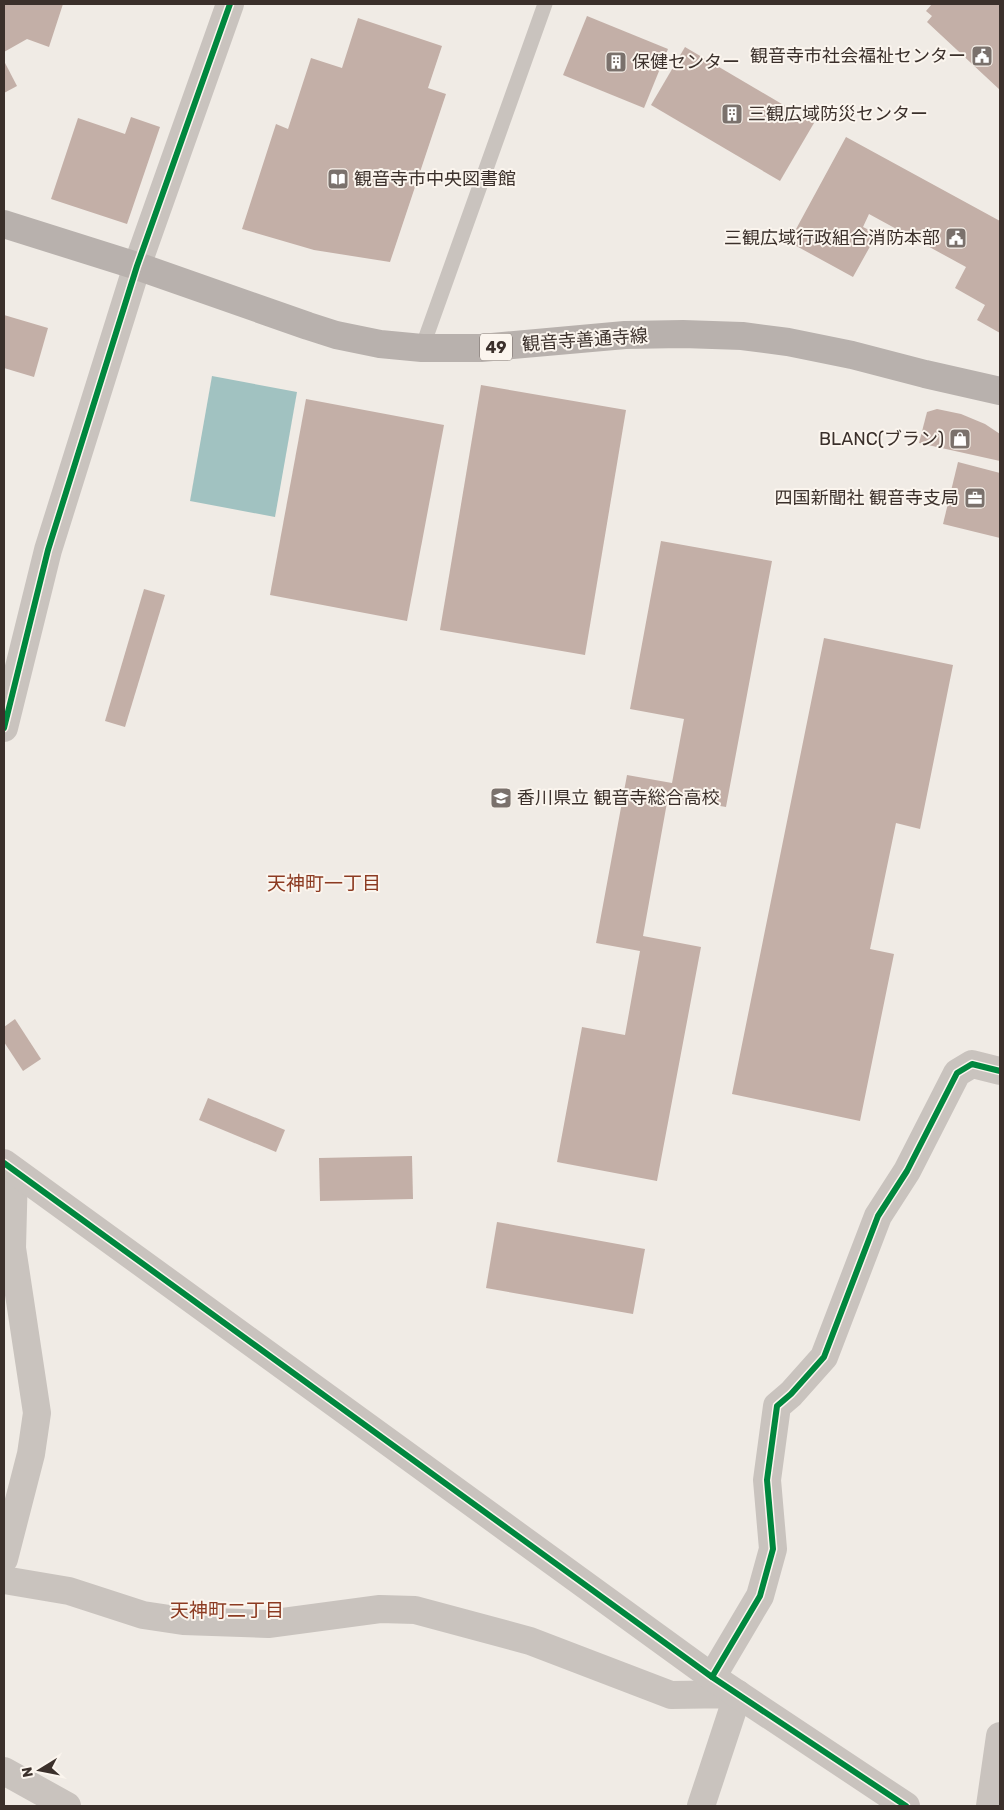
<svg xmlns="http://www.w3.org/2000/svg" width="1004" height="1810" viewBox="0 0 1004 1810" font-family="Rubik,'Noto Sans JP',sans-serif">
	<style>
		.water { fill: #a1c2c1 }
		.building { fill: #c3afa7 }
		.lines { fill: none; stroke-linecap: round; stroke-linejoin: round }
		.service { stroke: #c9c3be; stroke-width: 15 }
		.minor { stroke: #c9c3be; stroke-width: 28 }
		.tertiary { stroke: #c9c3be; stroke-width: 28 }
		.primary { stroke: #b8b1ad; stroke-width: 28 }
		.cycleway-casing { stroke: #fbf5ee; stroke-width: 9 }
		.cycleway { stroke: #00873e; stroke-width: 6 }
		.labels { text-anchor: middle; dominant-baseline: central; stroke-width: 4; stroke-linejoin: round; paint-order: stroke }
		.shield { fill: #fbf5ee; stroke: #756b66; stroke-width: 1 }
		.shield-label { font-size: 16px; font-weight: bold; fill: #3b302b }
		.poi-label { font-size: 18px; fill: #3b302b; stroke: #fbf5ee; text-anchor: end }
		.street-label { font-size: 18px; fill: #3b302b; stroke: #fbf5ee }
		.neighbourhood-label { font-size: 19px; fill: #8c3b22; stroke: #fbf5ee }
	</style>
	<rect width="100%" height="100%" fill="#f0ebe5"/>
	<!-- water -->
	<path class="water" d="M 212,376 L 297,392 L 275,517 L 190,501 Z"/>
	<!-- building -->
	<g class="building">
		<path d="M 4,4 L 63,4 L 49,47 L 27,39 L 4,52 Z"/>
		<path d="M 932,4 L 1000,4 L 1000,90 L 927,22 L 932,16 L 926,11 Z"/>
		<path d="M 587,16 L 668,49 L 644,108 L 563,75 Z"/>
		<path d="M 358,18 L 442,46 L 428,88 L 446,94 L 390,262 L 314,250 L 242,229 L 276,124 L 288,129 L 311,58 L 342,68 Z"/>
		<path d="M 685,47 L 814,123 L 780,181 L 651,105 Z"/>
		<path d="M 4,61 L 17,86 L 4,93 Z"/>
		<path d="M 131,117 L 160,127 L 127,224 L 51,199 L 78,118 L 125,134 Z"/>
		<path d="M 846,137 L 1000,221 L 1000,333 L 977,320 L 985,305 L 955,288 L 966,267 L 869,214 L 863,227 L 877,234 L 853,277 L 789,242 Z"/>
		<path d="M 4,315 L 48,328 L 34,377 L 4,368 Z"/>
		<path d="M 481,385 L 626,410 L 585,655 L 440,630 Z"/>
		<path d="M 306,399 L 444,425 L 407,621 L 270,595 Z"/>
		<path d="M 937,409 L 961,414 L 985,424 L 1000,434 L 1000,461 L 919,443 L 927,412 Z"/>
		<path d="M 958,462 L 1000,473 L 1000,538 L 943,524 Z"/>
		<path d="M 661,541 L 772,561 L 726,807 L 668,797 L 643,936 L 701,947 L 657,1181 L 557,1162 L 582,1027 L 625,1035 L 640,951 L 596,943 L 627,775 L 672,783 L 684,719 L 630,709 Z"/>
		<path d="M 144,589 L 165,595 L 125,727 L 105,721 Z"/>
		<path d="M 824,638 L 953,665 L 920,829 L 896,823 L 870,949 L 894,954 L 860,1121 L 732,1094 Z"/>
		<path d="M 15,1019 L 41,1059 L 23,1071 L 4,1042 L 4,1027 Z"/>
		<path d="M 208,1098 L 285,1130 L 276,1152 L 199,1120 Z"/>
		<path d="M 412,1156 L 413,1199 L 320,1201 L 319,1158 Z"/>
		<path d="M 497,1222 L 645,1249 L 633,1314 L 486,1288 Z"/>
	</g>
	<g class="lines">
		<!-- service -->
		<path class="service" d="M 422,348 L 545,4"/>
		<!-- minor -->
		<g class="minor">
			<path d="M 4,728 L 48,550 L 137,266 L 230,4"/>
			<path d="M 4,1559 L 31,1454 L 37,1413 L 12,1248 L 14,1171"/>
			<path d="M 4,1580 L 69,1591 L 143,1615 L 183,1621 L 268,1624 L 380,1609 L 415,1610 L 530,1641 L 671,1695 L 738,1694 L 701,1806"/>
			<path d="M 712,1677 L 760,1596 L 773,1549 L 767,1480 L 777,1406 L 791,1394 L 824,1357 L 878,1216 L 907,1171 L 957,1073 L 972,1064 L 1000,1071"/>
			<path d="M 4,1771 L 67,1806"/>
		</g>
		<!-- tertiary -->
		<g class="tertiary">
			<path d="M 4,1163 L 712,1677 L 906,1806"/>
			<path d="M 990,1806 L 1000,1736"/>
		</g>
		<!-- primary -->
		<path class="primary" d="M 4,224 L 137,266 L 308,326 L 336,335 L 380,344 L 422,348 L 481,348 L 625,335 L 683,334 L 742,336 L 788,342 L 852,355 L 925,374 L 1000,391"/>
		<!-- cycleway casing -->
		<g class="cycleway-casing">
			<g id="cycleway">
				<path d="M 4,728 L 48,550 L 137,266 L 230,4"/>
				<path d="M 4,1163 L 712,1677 L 906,1806"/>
				<path d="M 712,1677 L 760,1596 L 773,1549 L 767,1480 L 777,1406 L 791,1394 L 824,1357 L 878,1216 L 907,1171 L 957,1073 L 972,1064 L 1000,1071"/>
			</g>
		</g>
		<!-- cycleway -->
		<use href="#cycleway" class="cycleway"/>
	</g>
	<!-- icons -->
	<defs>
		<g id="civic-square" transform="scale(1.125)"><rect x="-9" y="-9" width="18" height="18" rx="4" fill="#7a716c" stroke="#fbf5ee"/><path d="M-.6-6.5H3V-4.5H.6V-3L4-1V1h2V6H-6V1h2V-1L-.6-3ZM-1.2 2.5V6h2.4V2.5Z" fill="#fff"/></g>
		<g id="building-square" transform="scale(1.125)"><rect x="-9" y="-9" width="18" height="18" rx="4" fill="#7a716c" stroke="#fbf5ee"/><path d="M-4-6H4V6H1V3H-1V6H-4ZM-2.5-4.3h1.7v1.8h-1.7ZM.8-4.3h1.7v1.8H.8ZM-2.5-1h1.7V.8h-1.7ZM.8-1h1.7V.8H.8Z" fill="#fff"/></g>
		<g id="library-square" transform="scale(1.125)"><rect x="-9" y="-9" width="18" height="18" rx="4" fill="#7a716c" stroke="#fbf5ee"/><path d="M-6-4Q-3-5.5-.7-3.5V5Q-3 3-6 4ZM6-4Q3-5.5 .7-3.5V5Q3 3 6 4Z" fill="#fff"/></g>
		<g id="shop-square" transform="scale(1.125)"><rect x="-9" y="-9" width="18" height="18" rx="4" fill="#7a716c" stroke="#fbf5ee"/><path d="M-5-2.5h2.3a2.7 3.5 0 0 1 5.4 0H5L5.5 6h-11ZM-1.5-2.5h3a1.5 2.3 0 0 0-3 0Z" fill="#fff"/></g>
		<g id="office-square" transform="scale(1.125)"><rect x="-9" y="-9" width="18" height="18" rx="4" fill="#7a716c" stroke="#fbf5ee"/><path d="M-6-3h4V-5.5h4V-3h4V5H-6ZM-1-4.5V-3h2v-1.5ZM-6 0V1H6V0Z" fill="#fff"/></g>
		<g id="school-square" transform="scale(1.125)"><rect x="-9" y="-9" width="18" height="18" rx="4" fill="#7a716c" stroke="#fbf5ee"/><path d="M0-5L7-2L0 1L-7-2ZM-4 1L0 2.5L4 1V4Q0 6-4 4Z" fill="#fff"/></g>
	</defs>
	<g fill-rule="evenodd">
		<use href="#civic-square" x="982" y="56"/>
		<use href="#building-square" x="616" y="62"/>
		<use href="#building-square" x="732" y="114"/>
		<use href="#library-square" x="338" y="179"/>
		<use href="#civic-square" x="956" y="238"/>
		<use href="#shop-square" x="960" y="439"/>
		<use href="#office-square" x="975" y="498"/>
		<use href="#school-square" x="501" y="798"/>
	</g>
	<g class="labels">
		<!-- shield labels -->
		<rect class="shield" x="480" y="333.5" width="32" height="27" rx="4"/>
		<g class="shield-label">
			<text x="496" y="347">49</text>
		</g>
		<!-- poi labels -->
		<g class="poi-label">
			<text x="966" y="56">観音寺市社会福祉センター</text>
			<text x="632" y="62" text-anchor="start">保健センター</text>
			<text x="748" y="114" text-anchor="start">三観広域防災センター</text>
			<text x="354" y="179" text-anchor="start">観音寺市中央図書館</text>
			<text x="940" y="238">三観広域行政組合消防本部</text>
			<text x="944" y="439">BLANC(ブラン)</text>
			<text x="959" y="498">四国新聞社 観音寺支局</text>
			<text x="517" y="798" text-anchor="start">香川県立 観音寺総合高校</text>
		</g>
		<!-- street labels -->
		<g class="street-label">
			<text transform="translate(585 340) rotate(-4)">観音寺善通寺線</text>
		</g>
		<!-- neighbourhood labels -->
		<g class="neighbourhood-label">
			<text x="324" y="883">天神町一丁目</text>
			<text x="227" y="1610">天神町二丁目</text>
		</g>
	</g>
	<!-- border -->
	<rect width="1004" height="1810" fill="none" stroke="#3b302b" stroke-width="10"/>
	<!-- north arrow -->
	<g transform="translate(40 1770) rotate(260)" stroke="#fbf5ee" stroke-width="4" paint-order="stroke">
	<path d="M0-4L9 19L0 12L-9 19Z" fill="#3b302b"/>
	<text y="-8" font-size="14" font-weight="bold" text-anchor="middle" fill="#3b302b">N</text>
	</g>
</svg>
